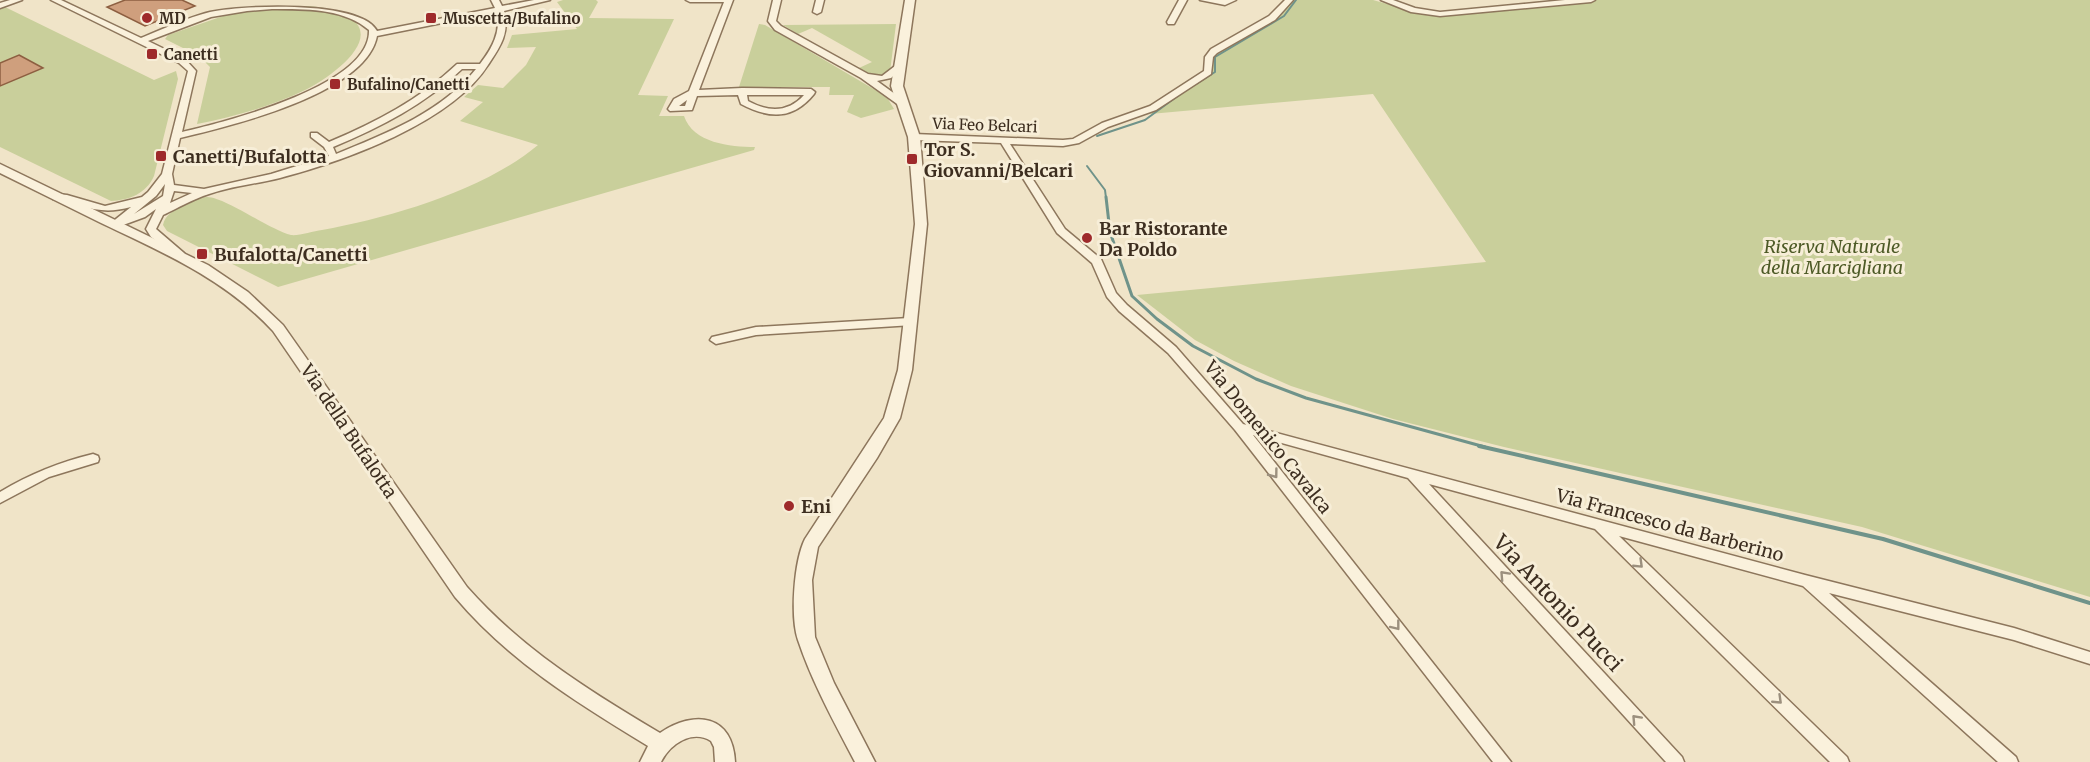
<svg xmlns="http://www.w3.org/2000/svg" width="2090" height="762" viewBox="0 0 2090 762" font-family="Merriweather,serif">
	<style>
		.green { fill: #c9cf9b }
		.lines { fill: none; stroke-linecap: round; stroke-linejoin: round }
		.stream-far2 { stroke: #6f938a; stroke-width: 2 }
		.stream-far1 { stroke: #6f938a; stroke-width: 3 }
		.stream { stroke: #6f938a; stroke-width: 4 }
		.building { fill: #cf9f7d; stroke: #8d5f41; stroke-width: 1.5 }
		.minor-casing { stroke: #8d765c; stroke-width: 3 }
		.tertiary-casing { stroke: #8d765c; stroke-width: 3 }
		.minor { fill: #faf1dc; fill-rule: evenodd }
		.tertiary { fill: #faf1dc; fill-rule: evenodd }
		.oneway { stroke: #9c907e }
		.poi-dot { fill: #9e2a2b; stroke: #f7eed8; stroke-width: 2 }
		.labels { text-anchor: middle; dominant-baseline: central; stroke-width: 6; stroke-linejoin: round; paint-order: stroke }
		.far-poi-label { font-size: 15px; font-weight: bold; fill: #3d2e20; stroke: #f7eed8; text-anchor: start }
		.far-street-label { font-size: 15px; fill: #3d2e20; stroke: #f7eed8 }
		.poi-label { font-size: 18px; font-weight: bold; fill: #3d2e20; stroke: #f7eed8; text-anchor: start }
		.park-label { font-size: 18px; font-style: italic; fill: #4d5a26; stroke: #f7eed8 }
		.street-label { font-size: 18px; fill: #3d2e20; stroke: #f7eed8 }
		.near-street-label { font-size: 21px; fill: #3d2e20; stroke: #f7eed8 }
	</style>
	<rect width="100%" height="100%" fill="#f0e4c8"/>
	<!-- green -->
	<g class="green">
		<path d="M 563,0 L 596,0 L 598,2 L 589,18 L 674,19 L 638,95 L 668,96 L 659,116 L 684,116 C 693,143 730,147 755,147 L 754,150 L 278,287 L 167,231 L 163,225 C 165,215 173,211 181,207 C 189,203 198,197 207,197 C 225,197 270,230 291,235 C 299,236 313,231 322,230 C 390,218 485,190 538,145 L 460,121 L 483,102 L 464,97 L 478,85 L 503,88 L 526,65 L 536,47 L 507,48 L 512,35 L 577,29 L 557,2 Z"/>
		<path d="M 1292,0 L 1373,0 L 1430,16 L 1591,0 L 2090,0 L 2090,597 L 1862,527 L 1504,447 L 1393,419 L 1291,386 L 1234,361 L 1195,340 L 1137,295 L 1486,262 L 1373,94 L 1150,114 L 1187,87 L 1200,81 L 1211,56 L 1282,14 Z"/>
		<path d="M 283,6 C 298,6 314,5 329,9 C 399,27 336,75 303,91 C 269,107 233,117 197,124 L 210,67 L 199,56 L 165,39 L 168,35 L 232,13 Z"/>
		<path d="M 5,7 L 154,80 L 176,71 L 178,79 L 154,176 C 146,194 129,200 111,201 L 0,147 L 0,9 Z"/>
		<path d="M 759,24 L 765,25 L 877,91 L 888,99 L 894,109 L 861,118 L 847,112 L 854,95 L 829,95 L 830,87 L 739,87 Z"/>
		<path d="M 896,24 L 890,72 C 877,79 871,75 859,68 L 872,62 L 812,28 L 798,34 L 783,25 Z"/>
	</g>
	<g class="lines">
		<!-- stream-far2 -->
		<g class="stream-far2">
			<path d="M 1196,84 L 1215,72 L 1215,57 L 1284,16 L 1296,0"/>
			<path d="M 1097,136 L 1145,120 L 1187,89"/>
			<path d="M 1087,166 L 1105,190 L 1106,198"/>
		</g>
		<!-- stream-far1 -->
		<path class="stream-far1" d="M 1106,197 L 1110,232 L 1132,296 L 1157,319 L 1193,346 L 1256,379 L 1306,398 L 1485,447"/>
		<!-- stream -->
		<path class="stream" d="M 1479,446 L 1883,539 L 2090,603"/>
	</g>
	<!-- building -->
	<g class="building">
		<path d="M 125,0 L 182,0 L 195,6 L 145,26 L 107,7 Z"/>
		<path d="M 19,55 L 43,68 L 0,86 L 0,63 Z"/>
	</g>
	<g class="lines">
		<!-- minor casing -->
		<g class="minor-casing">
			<g id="minor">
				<path d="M 10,0 L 22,0 L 0,8 L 0,3 Z"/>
				<path d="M 51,0 L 61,0 L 141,38 C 163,29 186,18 210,12 C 243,5 361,0 377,31 L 495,8 L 491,0 L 499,0 L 502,6 L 534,0 L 550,0 L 504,11 C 510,33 500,47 488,65 C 451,123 344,161 280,178 C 256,184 232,186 209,194 C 193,199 178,208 163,215 L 156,229 L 184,253 L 185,255 L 180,258 L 151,237 L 146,229 L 156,209 L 145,217 L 115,228 L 110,225 L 111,223 L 131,207 C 99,216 84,205 53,199 L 52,197 L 57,194 L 67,195 L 105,206 L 142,197 L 148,192 L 162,174 L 188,71 L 179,63 ZM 272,9 C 305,9 343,8 369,30 C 371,86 224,122 182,132 L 196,71 L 185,59 L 148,41 L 211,17 L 247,11 ZM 497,12 C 501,33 492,48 480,64 L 457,64 C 419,100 376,122 329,142 L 317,133 L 311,133 L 311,137 L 324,147 L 329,156 L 271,174 L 204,189 L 174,185 L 172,174 L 180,138 C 230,126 366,94 377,36 ZM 462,69 L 476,69 C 442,112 385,134 336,154 L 333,147 C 381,127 424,105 462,69 ZM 165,184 L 163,196 L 134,214 L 156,196 ZM 174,191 L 192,193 L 170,203 Z"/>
				<path d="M 686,0 L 733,0 L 699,90 L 742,88 L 811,89 L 815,92 L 814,94 C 793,120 769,119 741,104 L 738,95 L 697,96 L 692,110 L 670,111 L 668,109 L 674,99 L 689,91 L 724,2 L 690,2 ZM 747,95 L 804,95 C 788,113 768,112 748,101 ZM 687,100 L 685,106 L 679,106 Z"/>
				<path d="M 773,0 L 781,0 L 776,21 L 781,26 L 868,74 L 882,76 L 895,66 L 901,66 L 902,68 L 891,78 L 877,81 L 906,102 L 906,106 L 900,106 L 861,78 L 775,30 L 768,21 Z"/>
				<path d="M 816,0 L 824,0 L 821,12 L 817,14 L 813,12 Z"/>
				<path d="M 1179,0 L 1187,0 L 1174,24 L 1168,24 L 1167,22 Z"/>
				<path d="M 1200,0 L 1236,0 L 1225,5 Z"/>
				<path d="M 1285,0 L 1293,0 L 1275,20 L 1217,53 L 1213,57 L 1211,74 L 1156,110 L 1108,127 L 1079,143 L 1063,146 L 1010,144 L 1065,229 L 1101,259 L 1116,293 L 1127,305 L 1176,347 L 1243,424 L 1805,575 L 2014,628 L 2090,652 L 2090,664 L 2014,640 L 1829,593 L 2016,757 L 2018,762 L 1998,762 L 1803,586 L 1619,536 L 1847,757 L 1849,762 L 1830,762 L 1595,529 L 1429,484 L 1682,757 L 1684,762 L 1666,762 L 1408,478 L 1253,435 L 1511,762 L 1493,762 L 1235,430 L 1168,353 L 1119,311 L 1107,297 L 1092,263 L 1057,233 L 1001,143 L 914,140 L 909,137 L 914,134 L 1063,140 L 1073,139 L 1102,123 L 1150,106 L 1204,71 L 1205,57 L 1211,49 L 1269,16 Z"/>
				<path d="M 1381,0 L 1393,0 L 1415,8 L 1440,12 L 1565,0 L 1595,0 L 1591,2 L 1440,16 L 1411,12 Z"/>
				<path d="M 909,318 L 915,322 L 913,325 L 756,335 L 716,344 L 710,340 L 712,337 L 756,327 Z"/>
				<path d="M 93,454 L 98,456 L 99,459 L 98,462 L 49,477 L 0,503 L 0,492 C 30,474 60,462 93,454 Z"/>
			</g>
		</g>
		<!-- tertiary casing -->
		<g class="tertiary-casing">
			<g id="tertiary">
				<path d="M 905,0 L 915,0 L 903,86 L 920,137 L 927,224 L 912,370 L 900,418 L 877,458 L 818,547 L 812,580 L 815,637 L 834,683 L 875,762 L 855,762 C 834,722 812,682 798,640 C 790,617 794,561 805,539 L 884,418 L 898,370 L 915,224 L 908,137 L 891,86 Z"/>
				<path d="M 0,164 L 208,265 L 248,292 L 283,325 L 467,587 C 522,649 589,691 660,733 C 695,709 733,715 735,762 L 715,762 L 714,747 L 711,741 C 692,729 670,744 661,762 L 640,762 L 648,746 C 577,703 509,661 455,597 L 273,331 C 225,279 162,252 99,222 C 66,206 33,189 0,173 Z"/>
			</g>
		</g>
		<!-- minor -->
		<use href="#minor" class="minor"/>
		<!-- tertiary -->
		<use href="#tertiary" class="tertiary"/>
	</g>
	<!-- one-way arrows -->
	<defs><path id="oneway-chevron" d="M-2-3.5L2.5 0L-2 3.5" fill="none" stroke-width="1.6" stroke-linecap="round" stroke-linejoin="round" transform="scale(1.5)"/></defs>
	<g class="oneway">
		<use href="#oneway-chevron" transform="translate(1274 474) rotate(53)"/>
		<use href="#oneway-chevron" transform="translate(1639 564) rotate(44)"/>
		<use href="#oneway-chevron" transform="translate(1504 575) rotate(-133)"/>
		<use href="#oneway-chevron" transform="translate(1396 626) rotate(52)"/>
		<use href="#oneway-chevron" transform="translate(1778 700) rotate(44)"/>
		<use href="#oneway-chevron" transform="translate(1636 719) rotate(-133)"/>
	</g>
	<!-- markers -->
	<g class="poi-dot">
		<circle cx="147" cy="18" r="6"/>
		<rect x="425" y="12" width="12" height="12" rx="3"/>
		<rect x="146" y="48" width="12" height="12" rx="3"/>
		<rect x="329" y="78" width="12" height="12" rx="3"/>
		<rect x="155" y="150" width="12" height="12" rx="3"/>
		<rect x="906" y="153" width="12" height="12" rx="3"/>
		<circle cx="1087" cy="238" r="6"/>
		<rect x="196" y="248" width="12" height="12" rx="3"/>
		<circle cx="789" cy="506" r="6"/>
	</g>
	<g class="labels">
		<!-- far-poi labels -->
		<g class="far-poi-label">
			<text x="159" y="18">MD</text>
			<text x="443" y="18">Muscetta/Bufalino</text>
			<text x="164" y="54">Canetti</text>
			<text x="347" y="84">Bufalino/Canetti</text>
		</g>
		<!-- far-street labels -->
		<g class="far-street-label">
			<text transform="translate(985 125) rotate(2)">Via Feo Belcari</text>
		</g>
		<!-- poi labels -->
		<g class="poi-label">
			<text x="924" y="149">Tor S.<tspan x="924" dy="21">Giovanni/Belcari</tspan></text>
			<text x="173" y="156">Canetti/Bufalotta</text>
			<text x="1099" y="228">Bar Ristorante<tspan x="1099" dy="21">Da Poldo</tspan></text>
			<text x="214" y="254">Bufalotta/Canetti</text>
			<text x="801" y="506">Eni</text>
		</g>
		<!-- park labels -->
		<g class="park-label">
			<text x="1832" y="246">Riserva Naturale<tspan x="1832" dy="21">della Marcigliana</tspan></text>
		</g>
		<!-- street labels -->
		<g class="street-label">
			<text transform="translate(349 431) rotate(56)">Via della Bufalotta</text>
			<text transform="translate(1268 437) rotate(51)">Via Domenico Cavalca</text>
			<text transform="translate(1670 525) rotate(15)">Via Francesco da Barberino</text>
		</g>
		<!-- near-street labels -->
		<g class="near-street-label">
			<text transform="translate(1558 603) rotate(47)">Via Antonio Pucci</text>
		</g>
	</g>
</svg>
